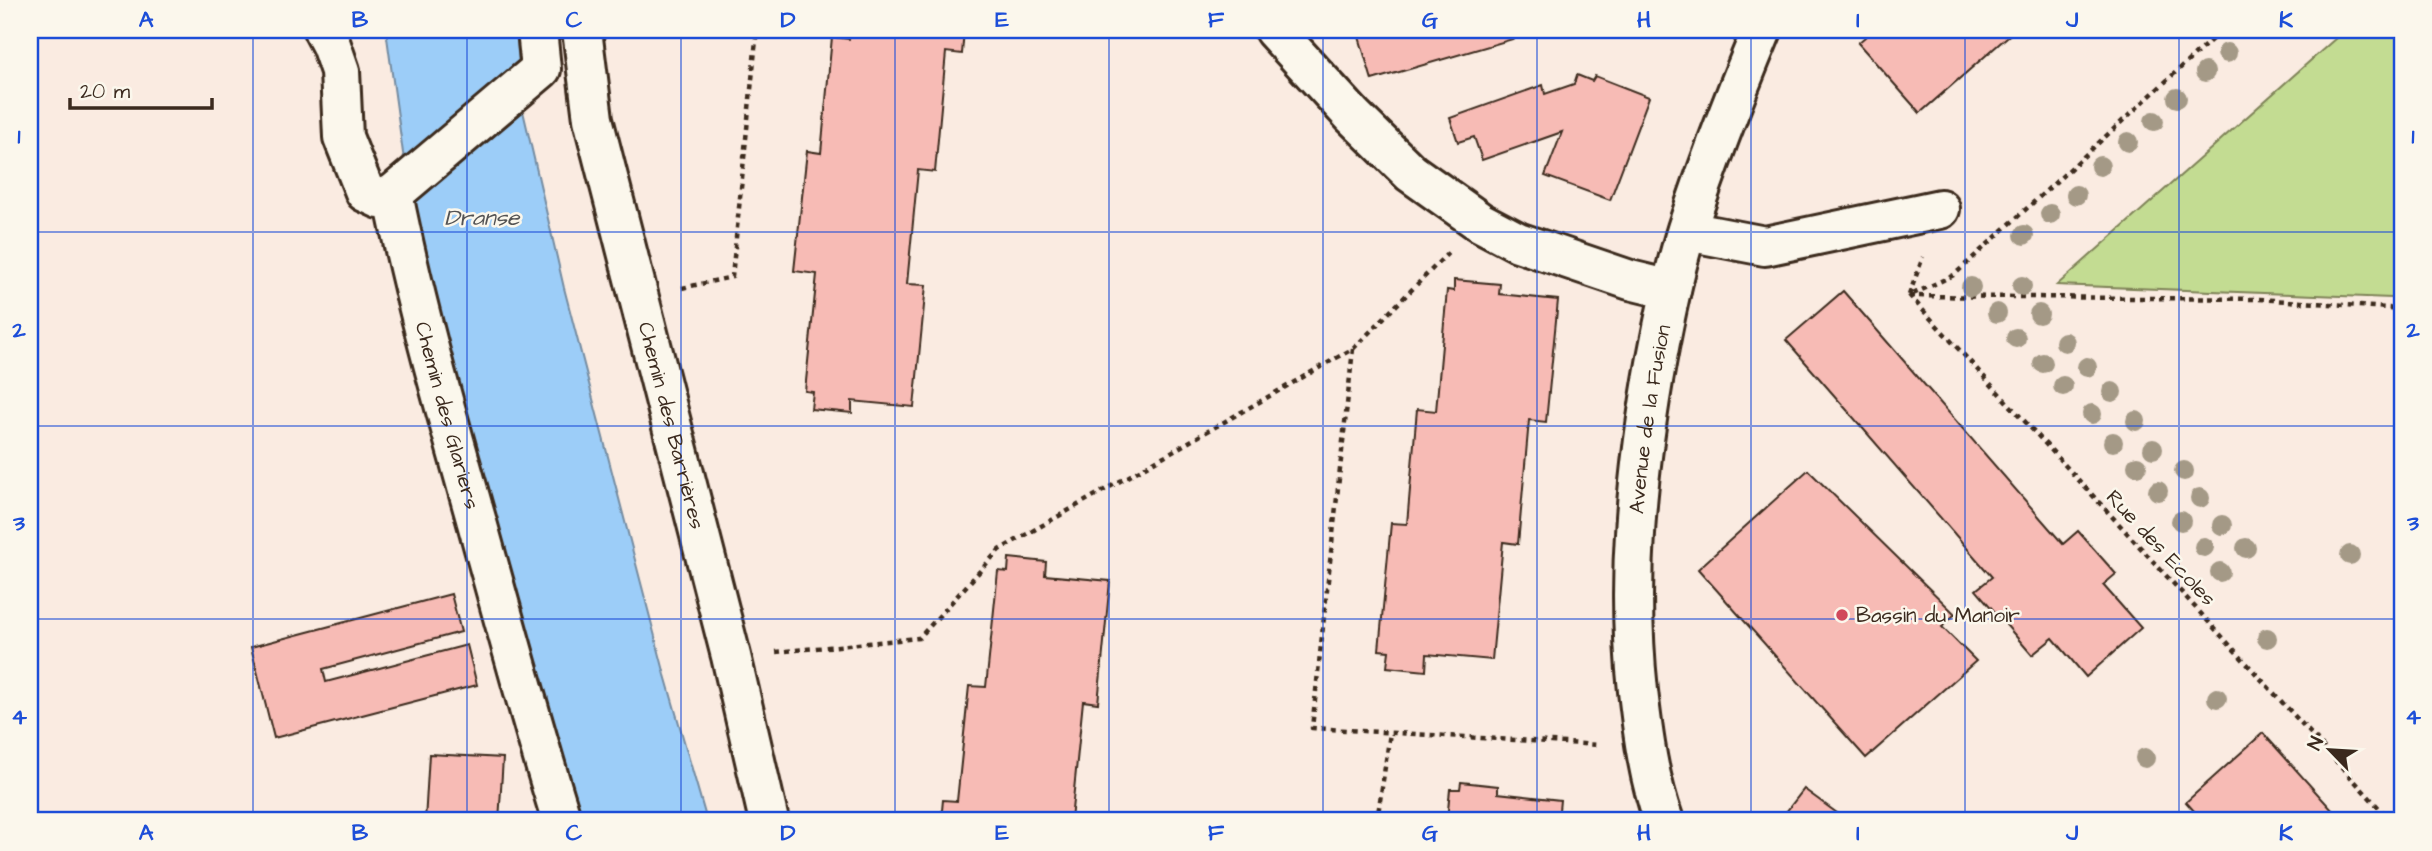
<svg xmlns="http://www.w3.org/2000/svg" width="2432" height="851" viewBox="0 0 2432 851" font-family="'Architects Daughter',sans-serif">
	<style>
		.green { fill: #c3dc92; stroke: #7f8358; stroke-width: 2 }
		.water { fill: #9ccdf8; stroke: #758ca1; stroke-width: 2 }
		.building { fill: #f7bbb5; stroke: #3b2a1e; stroke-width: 2 }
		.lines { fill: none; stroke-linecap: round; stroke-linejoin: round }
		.minor-casing { stroke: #3b2a1e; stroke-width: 44 }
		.path { stroke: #3b2a1e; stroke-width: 4.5; stroke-dasharray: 5 5; stroke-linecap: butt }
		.minor { stroke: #fbf7ec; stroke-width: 38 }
		.tree { fill: #a49986 }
		.grid { fill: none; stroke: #1d4ed8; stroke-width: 2; stroke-opacity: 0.55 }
		.poi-dot { fill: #d1495b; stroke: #fbf7ec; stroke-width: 2.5 }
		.labels { text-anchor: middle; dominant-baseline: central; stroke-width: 5; stroke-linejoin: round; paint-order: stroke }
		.street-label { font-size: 21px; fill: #3b2a1e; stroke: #fbf7ec }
		.poi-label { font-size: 21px; fill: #3b2a1e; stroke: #fbf7ec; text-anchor: start }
		.water-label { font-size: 23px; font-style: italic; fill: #535354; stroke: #fbf7ec }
		.neatline { fill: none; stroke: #1d4ed8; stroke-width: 2.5 }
		.grid-label { font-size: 23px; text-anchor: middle; font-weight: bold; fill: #1d4ed8 }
	</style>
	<rect width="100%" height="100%" fill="#faebe1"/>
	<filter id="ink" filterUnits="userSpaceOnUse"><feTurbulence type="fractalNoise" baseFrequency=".0143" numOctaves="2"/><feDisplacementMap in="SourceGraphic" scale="14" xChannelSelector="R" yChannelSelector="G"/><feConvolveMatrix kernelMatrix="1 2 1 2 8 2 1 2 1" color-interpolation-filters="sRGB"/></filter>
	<g filter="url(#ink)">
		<!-- green -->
		<path class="green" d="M 2345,30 L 2402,30 L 2402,278 L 2391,298 L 2057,285 Z"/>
		<!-- water -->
		<path class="water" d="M 386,30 L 516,30 L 523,111 L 564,288 L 665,675 L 707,821 L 580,821 L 488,499 L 418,229 L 403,153 Z"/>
		<!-- building -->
		<g class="building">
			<path d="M 850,30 L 964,30 L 962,54 L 946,52 L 935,172 L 918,170 L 907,284 L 926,285 L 914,407 L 852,401 L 852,413 L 811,409 L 813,392 L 805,391 L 817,274 L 794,271 L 807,151 L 821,153 L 832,37 L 849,39 Z"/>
			<path d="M 1357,30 L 1540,30 L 1540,31 L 1372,80 Z"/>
			<path d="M 1873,30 L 2015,30 L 1920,113 L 1858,43 Z"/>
			<path d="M 1577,75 L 1592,81 L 1595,76 L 1649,97 L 1610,200 L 1545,176 L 1562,132 L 1482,160 L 1474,137 L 1458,142 L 1450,118 L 1543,85 L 1545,94 L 1574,84 Z"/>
			<path d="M 1454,280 L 1500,284 L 1499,294 L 1558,300 L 1546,422 L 1529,420 L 1518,544 L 1503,542 L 1492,660 L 1427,654 L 1426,671 L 1387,667 L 1389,651 L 1379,650 L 1391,523 L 1407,524 L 1417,409 L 1436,411 L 1447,290 L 1454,291 Z"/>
			<path d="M 1843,291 L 2063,544 L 2078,531 L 2116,574 L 2103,585 L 2141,628 L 2086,677 L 2053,638 L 2032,655 L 1976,590 L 1992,577 L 1786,340 Z"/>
			<path d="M 1808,470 L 1955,614 L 1942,627 L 1976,661 L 1866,758 L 1698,569 Z"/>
			<path d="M 1009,558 L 1046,562 L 1045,575 L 1110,581 L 1098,703 L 1083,701 L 1071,820 L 941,821 L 943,800 L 957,801 L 969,686 L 986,687 L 998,571 L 1008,572 Z"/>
			<path d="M 451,594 L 461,632 L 323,669 L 326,682 L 467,645 L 477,685 L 274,738 L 251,647 Z"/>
			<path d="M 2263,733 L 2342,821 L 2203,821 L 2186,802 Z"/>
			<path d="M 429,754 L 503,758 L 499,821 L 425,821 Z"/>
			<path d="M 1461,782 L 1498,786 L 1498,793 L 1560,800 L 1558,821 L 1447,821 L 1450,789 L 1460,789 Z"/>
			<path d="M 1804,789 L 1848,821 L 1779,821 Z"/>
		</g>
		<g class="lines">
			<!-- minor casing -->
			<g class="minor-casing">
				<g id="minor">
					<path d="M 323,30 L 331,45 L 340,71 L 343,137 L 365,192 L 380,199 L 393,194 L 541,69 L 537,30"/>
					<path id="s1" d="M 582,30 L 593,119 L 731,656 L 769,821"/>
					<path d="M 1274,30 L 1353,116 L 1411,173 L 1480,222 L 1518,242 L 1630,280 L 1671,290"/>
					<path id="s2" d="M 393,194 C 415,304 446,412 476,519 C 504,620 531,721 562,821"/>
					<path d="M 1687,231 L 1765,246 L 1940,209"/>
					<path id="s3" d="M 1664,821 C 1649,780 1643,735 1638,691 C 1626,580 1637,468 1657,358 C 1665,315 1674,271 1687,229 C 1709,161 1735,95 1762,30"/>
				</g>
			</g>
			<!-- path -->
			<g class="path">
				<path d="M 682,288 L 732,277 L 757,30"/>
				<path d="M 1913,294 L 1954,275 L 2222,30"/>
				<path d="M 1909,295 L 2391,821"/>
				<path d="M 1909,295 L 1923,257"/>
				<path d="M 1909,296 L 2259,299 L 2402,309"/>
				<path d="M 1353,349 L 1312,728 L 1600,745"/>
				<path d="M 776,652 L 919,638 L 999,550 L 1354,348 L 1449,252"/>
				<path d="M 1377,821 L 1390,733"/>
				<path d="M 2400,821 L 2402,754"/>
			</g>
			<!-- minor -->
			<use href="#minor" class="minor"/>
		</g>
		<!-- trees -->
		<g class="tree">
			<circle cx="2227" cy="53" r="10"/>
			<circle cx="2205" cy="72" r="10"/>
			<circle cx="2177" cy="98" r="10"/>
			<circle cx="2154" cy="121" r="10"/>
			<circle cx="2128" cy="142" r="10"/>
			<circle cx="2100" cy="166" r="10"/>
			<circle cx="2076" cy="195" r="10"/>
			<circle cx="2050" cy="214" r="10"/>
			<circle cx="2024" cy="235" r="10"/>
			<circle cx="2022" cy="286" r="10"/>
			<circle cx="1971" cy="287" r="10"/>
			<circle cx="1997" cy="313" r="10"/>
			<circle cx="2039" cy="314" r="10"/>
			<circle cx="2016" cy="338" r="10"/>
			<circle cx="2065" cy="342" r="10"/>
			<circle cx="2043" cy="363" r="10"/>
			<circle cx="2087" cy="367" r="10"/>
			<circle cx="2063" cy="386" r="10"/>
			<circle cx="2112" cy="392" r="10"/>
			<circle cx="2092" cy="414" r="10"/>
			<circle cx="2136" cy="421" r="10"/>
			<circle cx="2113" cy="442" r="10"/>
			<circle cx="2153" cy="449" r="10"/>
			<circle cx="2137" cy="466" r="10"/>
			<circle cx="2184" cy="471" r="10"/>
			<circle cx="2158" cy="491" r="10"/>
			<circle cx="2200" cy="498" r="10"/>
			<circle cx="2181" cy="521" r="10"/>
			<circle cx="2222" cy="525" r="10"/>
			<circle cx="2204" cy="547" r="10"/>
			<circle cx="2246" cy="548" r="10"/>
			<circle cx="2350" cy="555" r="10"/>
			<circle cx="2220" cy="572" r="10"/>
			<circle cx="2267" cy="638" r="10"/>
			<circle cx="2217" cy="698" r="10"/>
			<circle cx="2145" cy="758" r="10"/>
		</g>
	</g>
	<!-- grid -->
	<path class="grid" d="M 253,30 L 253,821M 467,30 L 467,821M 681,30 L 681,821M 895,30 L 895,821M 1109,30 L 1109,821M 1323,30 L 1323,821M 1537,30 L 1537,821M 1751,30 L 1751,821M 1965,30 L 1965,821M 2179,30 L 2179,821M 30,232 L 2402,232M 30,426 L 2402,426M 30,619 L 2402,619"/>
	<!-- markers -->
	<circle class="poi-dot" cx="1842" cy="615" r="7"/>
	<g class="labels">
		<!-- street labels -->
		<g class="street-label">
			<text stroke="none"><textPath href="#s2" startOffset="228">Chemin des Glariers</textPath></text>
			<text stroke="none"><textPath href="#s3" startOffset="406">Avenue de la Fusion</textPath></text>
			<text stroke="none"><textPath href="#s1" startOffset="406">Chemin des Barrières</textPath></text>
			<text transform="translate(2161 548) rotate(47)">Rue des Ecoles</text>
		</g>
		<!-- poi labels -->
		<g class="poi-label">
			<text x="1856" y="615">Bassin du Manoir</text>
		</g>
		<!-- water labels -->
		<g class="water-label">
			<text x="482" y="218">Dranse</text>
		</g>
	</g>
	<!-- margin -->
	<rect width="2432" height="851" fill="none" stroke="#fbf7ec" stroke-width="77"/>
	<!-- north arrow -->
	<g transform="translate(2330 750) rotate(295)" stroke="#fbf7ec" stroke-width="5" paint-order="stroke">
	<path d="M0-5L12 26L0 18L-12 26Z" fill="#3b2a1e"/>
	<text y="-10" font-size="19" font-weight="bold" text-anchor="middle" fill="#3b2a1e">N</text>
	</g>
	<!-- scale -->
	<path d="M70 98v10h142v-10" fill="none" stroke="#3b2a1e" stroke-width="3.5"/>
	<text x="80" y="98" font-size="21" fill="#3b2a1e" stroke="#fbf7ec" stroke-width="5" paint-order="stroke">20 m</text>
	<rect x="38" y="38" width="2356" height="774" class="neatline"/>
	<g class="grid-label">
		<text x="146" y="27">A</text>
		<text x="360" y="27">B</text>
		<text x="574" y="27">C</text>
		<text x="788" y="27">D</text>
		<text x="1002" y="27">E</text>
		<text x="1216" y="27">F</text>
		<text x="1430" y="27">G</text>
		<text x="1644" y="27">H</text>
		<text x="1858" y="27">I</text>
		<text x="2072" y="27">J</text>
		<text x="2286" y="27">K</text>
		<text x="19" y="143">1</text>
		<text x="2413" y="143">1</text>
		<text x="19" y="337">2</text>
		<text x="2413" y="337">2</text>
		<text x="19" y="530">3</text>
		<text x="2413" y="530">3</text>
		<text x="19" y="724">4</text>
		<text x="2413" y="724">4</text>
		<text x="146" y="840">A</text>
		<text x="360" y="840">B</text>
		<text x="574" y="840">C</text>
		<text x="788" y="840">D</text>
		<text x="1002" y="840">E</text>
		<text x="1216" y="840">F</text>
		<text x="1430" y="840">G</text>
		<text x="1644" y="840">H</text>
		<text x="1858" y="840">I</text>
		<text x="2072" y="840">J</text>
		<text x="2286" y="840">K</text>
	</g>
</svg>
